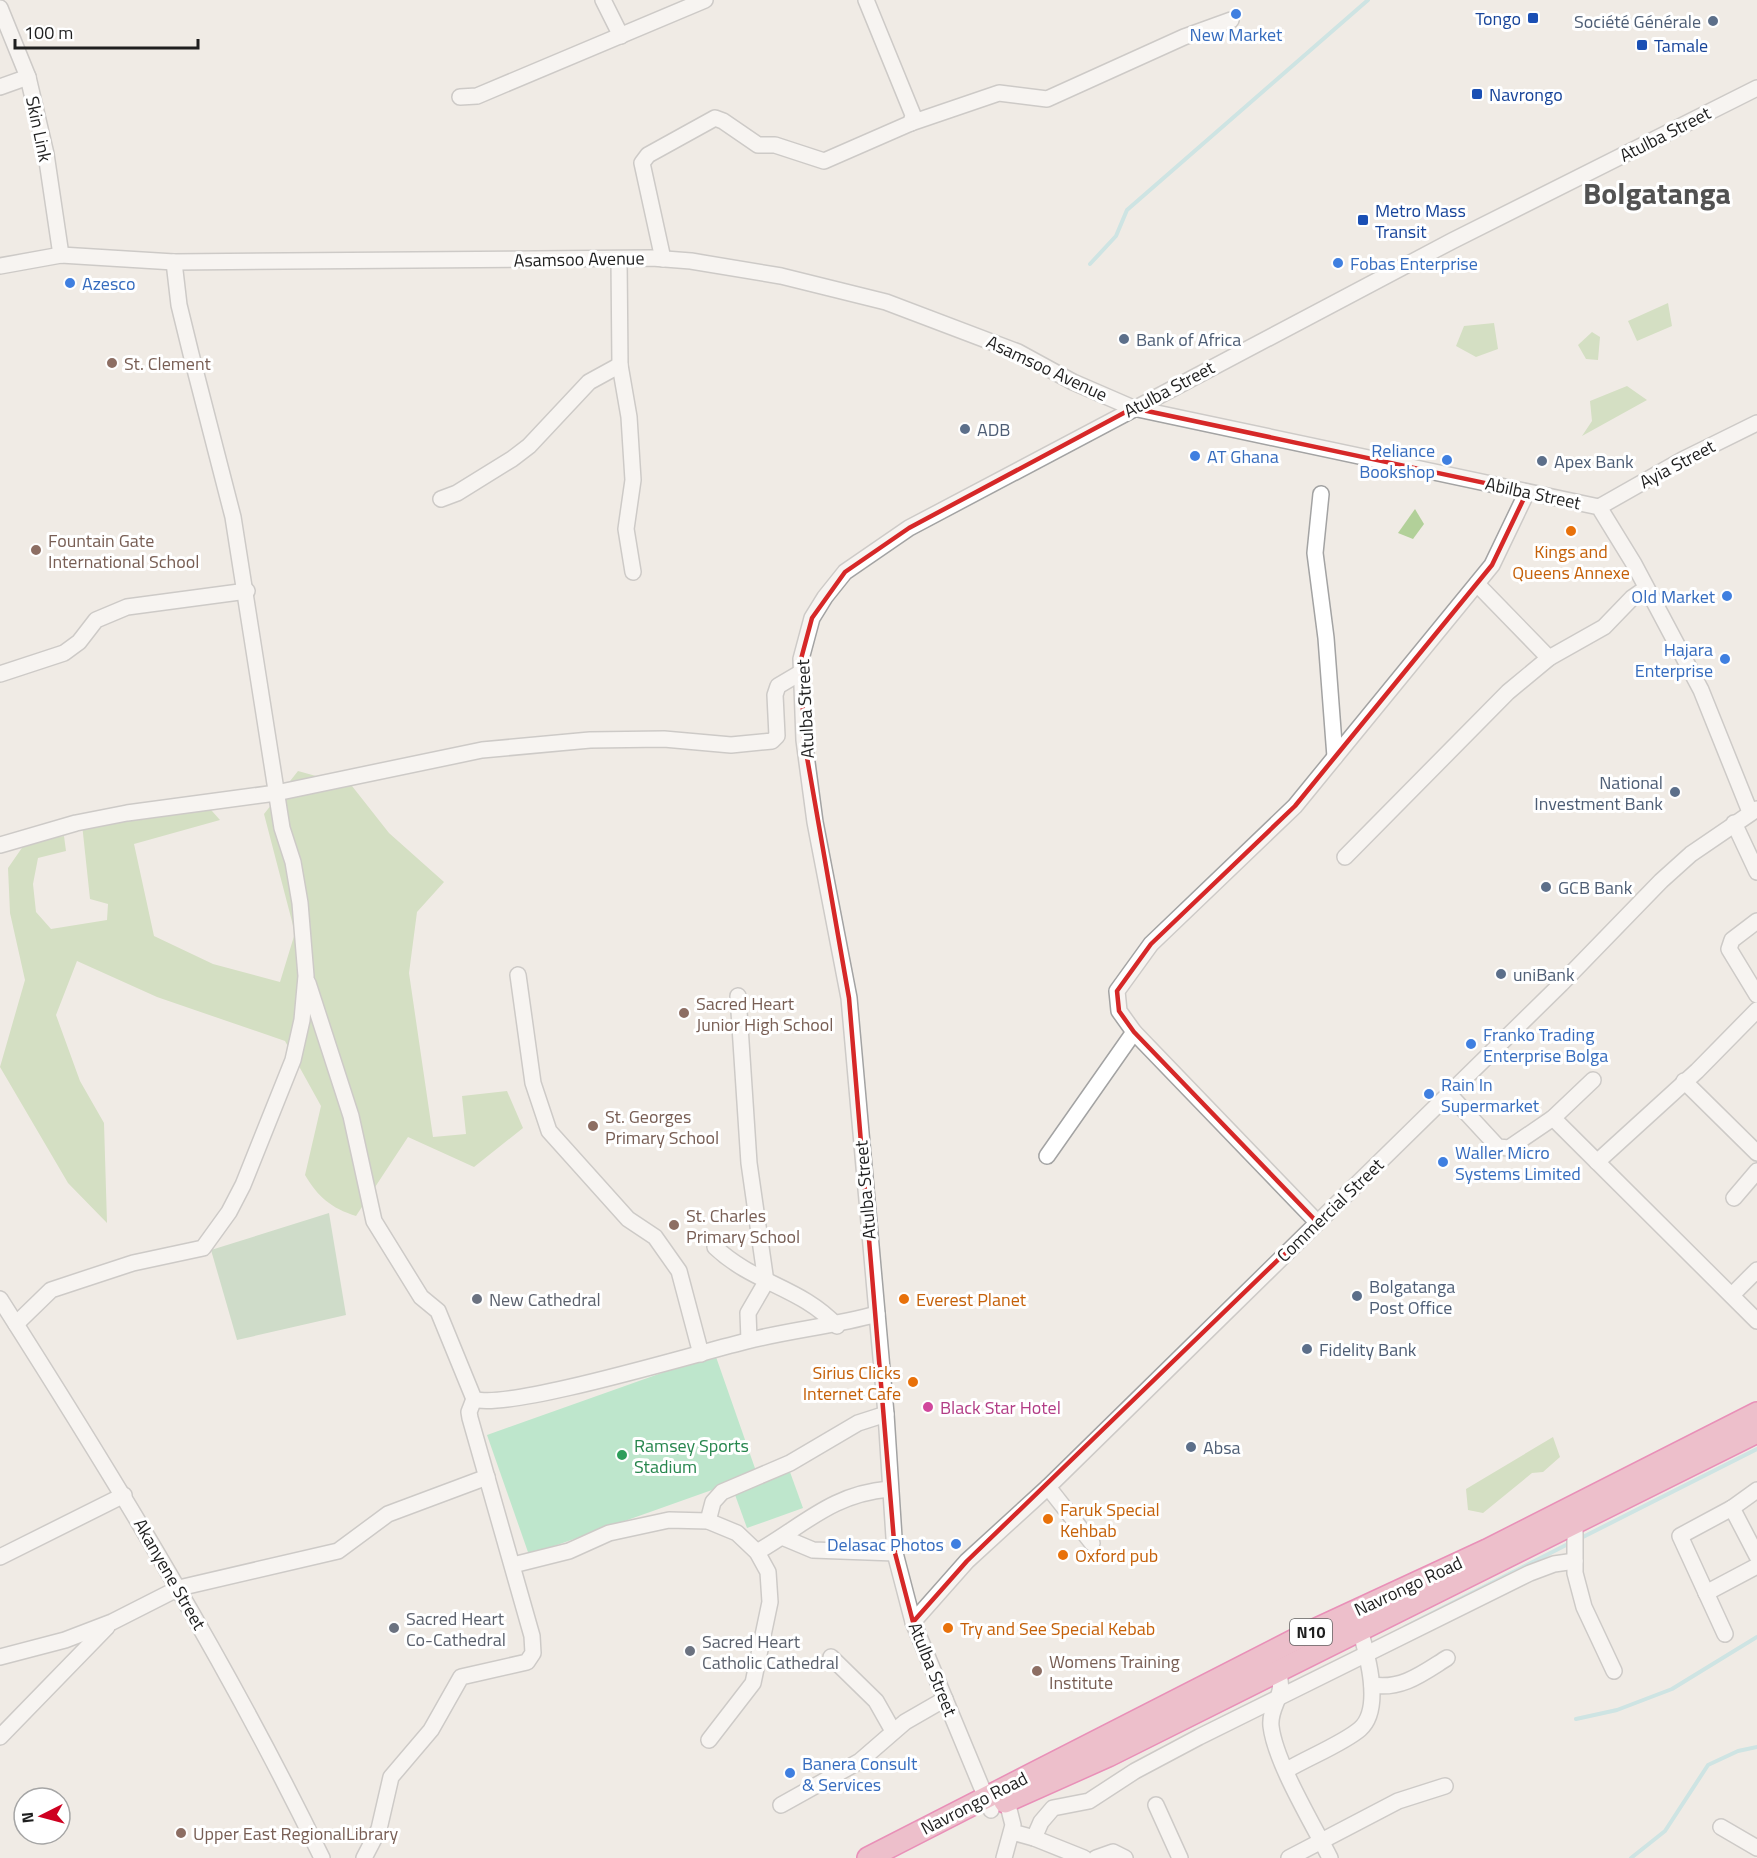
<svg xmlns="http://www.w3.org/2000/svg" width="1757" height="1858" viewBox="0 0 1757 1858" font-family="'Titillium Web',sans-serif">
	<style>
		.forest { fill: #b2d099 }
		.cemetery { fill: #a6caa6 }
		.pitch { fill: #81e1ad }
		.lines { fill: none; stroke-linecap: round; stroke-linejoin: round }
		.stream { stroke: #a4dbdf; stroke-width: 4 }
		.minor-casing { stroke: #a3a3a3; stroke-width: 18 }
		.highway-casing { stroke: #df2180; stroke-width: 24 }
		.minor { stroke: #fff; stroke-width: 15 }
		.highway { stroke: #e98bab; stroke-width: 21 }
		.marked { fill: none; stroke: #d62828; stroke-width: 4.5; stroke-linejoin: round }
		.shop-dot { fill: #3f7fe0; stroke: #fff; stroke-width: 2 }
		.transit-dot { fill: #1a4fb4; stroke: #fff; stroke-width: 2 }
		.service-dot { fill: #5c6f8a; stroke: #fff; stroke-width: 2 }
		.education-dot { fill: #8d6e63; stroke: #fff; stroke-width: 2 }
		.food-dot { fill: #e8710a; stroke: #fff; stroke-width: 2 }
		.worship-dot { fill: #6b7280; stroke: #fff; stroke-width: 2 }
		.hotel-dot { fill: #d1479c; stroke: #fff; stroke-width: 2 }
		.leisure-dot { fill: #2e9e5b; stroke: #fff; stroke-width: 2 }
		.labels { text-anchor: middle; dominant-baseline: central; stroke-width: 6; stroke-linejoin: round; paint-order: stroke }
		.shield { fill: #fff; stroke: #626262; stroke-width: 1.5 }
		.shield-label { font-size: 16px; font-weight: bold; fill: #1f1f1f }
		.transit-label { font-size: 18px; fill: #164399; stroke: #fff; text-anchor: start }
		.service-label { font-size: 18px; fill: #4e5e75; stroke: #fff; text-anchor: start }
		.shop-label { font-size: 18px; fill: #366cbe; stroke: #fff; text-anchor: start }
		.street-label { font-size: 18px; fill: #1f1f1f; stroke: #fff }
		.education-label { font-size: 18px; fill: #785e54; stroke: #fff; text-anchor: start }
		.food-label { font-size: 18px; fill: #c56008; stroke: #fff; text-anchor: start }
		.worship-label { font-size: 18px; fill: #5b616d; stroke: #fff; text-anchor: start }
		.hotel-label { font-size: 18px; fill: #b23c85; stroke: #fff; text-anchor: start }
		.leisure-label { font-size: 18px; fill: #27864d; stroke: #fff; text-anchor: start }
		.town-label { font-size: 30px; font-weight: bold; fill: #525252; stroke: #fff }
	</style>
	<rect width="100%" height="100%" fill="#f0ebe5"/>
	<!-- forest -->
	<g class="forest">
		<path d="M 1668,303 L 1672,326 L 1637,341 L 1628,321 Z"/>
		<path d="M 1494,323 L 1498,349 L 1476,357 L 1456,346 L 1464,326 Z"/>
		<path d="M 1592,332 L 1600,337 L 1598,360 L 1586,359 L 1578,345 Z"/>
		<path d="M 1627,386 L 1647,400 L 1582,436 L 1592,421 L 1590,401 Z"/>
		<path d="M 1415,509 L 1424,524 L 1413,539 L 1398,533 Z"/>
		<path d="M 298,771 L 352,786 L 389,833 L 444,882 L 417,912 L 409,973 L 433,1137 L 466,1134 L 462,1096 L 507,1091 L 523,1128 L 474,1167 L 408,1137 L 356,1216 C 331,1208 318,1197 305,1175 L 321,1106 L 285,1041 L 157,997 L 77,961 L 56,1015 L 80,1081 L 104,1123 L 107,1223 L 68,1183 L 0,1067 L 25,980 L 10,913 L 8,868 L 26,842 L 64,836 L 66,851 L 38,858 L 33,884 L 36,912 L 51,929 L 107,920 L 108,904 L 90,899 L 82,824 L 204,802 L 220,820 L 134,844 L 154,936 L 213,964 L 280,982 L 295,933 L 264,814 Z"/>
		<path d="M 1553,1437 L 1560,1457 L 1543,1472 L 1532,1473 L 1483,1513 L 1468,1510 L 1466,1489 Z"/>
	</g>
	<!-- cemetery -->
	<path class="cemetery" d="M 329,1213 L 346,1315 L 237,1340 L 211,1250 Z"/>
	<!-- pitch -->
	<g class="pitch">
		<path d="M 715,1354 L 757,1474 L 529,1555 L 487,1435 Z"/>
		<path d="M 790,1472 L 803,1508 L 747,1528 L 734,1492 Z"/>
	</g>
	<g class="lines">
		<!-- stream -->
		<g class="stream">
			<path d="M 1090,264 L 1116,236 L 1127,210 L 1368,0"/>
			<path d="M 1579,1539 L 1757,1449"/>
			<path d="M 1405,1627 L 1570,1543"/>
			<path d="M 1576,1719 L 1617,1710 L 1672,1689 L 1757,1637"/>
			<path d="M 1631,1858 L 1665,1831 L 1708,1765 L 1738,1751 L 1757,1747"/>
		</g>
		<!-- minor casing -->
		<g class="minor-casing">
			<g id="minor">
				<path d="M 603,0 L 621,36"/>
				<path d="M 866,0 L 913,115 L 911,123"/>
				<path d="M 0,8 L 28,77 L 46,154 L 61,255"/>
				<path d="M 0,87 L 28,77"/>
				<path d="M 460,97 L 477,96 L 705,0"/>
				<path d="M 619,259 L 620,365 L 629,417 L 633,480 L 626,529 L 633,572"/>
				<path d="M 663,259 L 642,163 L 648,155 L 715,118 L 723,121 L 758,145 L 775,145 L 824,161 L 911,123 L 999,93 L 1047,99 L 1184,37 L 1231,20"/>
				<path d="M 0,266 L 61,255 L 174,262 L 652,258 L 691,261 L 781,276 L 886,302 L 1018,352 L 1073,382 L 1133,408 L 1599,507 L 1634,564 L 1701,690 L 1750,812"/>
				<path d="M 1321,494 L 1315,553 L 1326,638 L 1335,757"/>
				<path d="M 441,499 L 457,493 L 512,459 L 529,446 L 589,382 L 620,365"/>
				<path d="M 1599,507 L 1682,460 L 1757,423"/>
				<path d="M 1477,584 L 1549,658"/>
				<path d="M 0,674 L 64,653 L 79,642 L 96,620 L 127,607 L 247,591"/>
				<path d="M 1734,823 L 1757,872"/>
				<path d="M 0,845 L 76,823 L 127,813 L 276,793 L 482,750 L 590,740 L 664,739 L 731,745 L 772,741 L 777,736 L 775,695 L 778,686 L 800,673"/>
				<path d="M 1345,857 L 1508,692 L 1549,658 L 1604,627 L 1632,598 L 1645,589"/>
				<path d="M 1757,921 L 1732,940 L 1729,949 L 1757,995"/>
				<path d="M 518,975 L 533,1083 L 549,1131 L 628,1219 L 655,1237 L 679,1271 L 701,1354"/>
				<path d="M 308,983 L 351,1116 L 374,1221 L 421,1297 L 438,1311 L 474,1399 C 507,1411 701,1352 747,1341 C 790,1330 834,1326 877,1314"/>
				<path d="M 738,996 L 749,1163 L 766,1282 L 748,1313 L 749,1340"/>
				<path d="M 1684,1081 L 1757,1153"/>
				<path d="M 1449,1094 L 1498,1147 L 1509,1148 L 1553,1118 L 1593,1080"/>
				<path d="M 1553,1118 L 1757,1321"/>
				<path d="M 1047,1156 L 1134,1032"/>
				<path d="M 1597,1162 L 1697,1071 L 1757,1010"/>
				<path d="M 1734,1198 L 1757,1171"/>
				<path d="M 1317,1222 L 1134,1032 L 1119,1011 L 1117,991 L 1151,944 L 1295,806 L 1335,757 L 1492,565 L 1527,492"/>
				<path d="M 715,1247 C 754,1284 801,1287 837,1326"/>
				<path d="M 1732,1295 L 1757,1270"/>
				<path d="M 0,1299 C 116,1481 228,1664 322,1858"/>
				<path d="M 16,1324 L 51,1290 L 133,1263 L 203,1248 L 229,1212 L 243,1185 L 293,1060 L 302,1020 L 306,976 L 300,903 L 293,862 L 282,828 L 233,517 L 191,354 L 179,305 L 174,262"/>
				<path d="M 1048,1487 L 1092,1543"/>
				<path d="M 1732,1508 L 1757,1556"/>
				<path d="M 708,1521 L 713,1502 L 722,1492 L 790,1463 L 858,1423 L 886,1414"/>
				<path d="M 1575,1522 L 1575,1573 L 1584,1607 L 1614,1671"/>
				<path d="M 782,1537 L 813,1550 L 895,1553"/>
				<path d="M 757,1552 C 804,1525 832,1494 889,1489"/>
				<path d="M 0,1557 L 124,1495"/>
				<path d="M 513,1565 L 569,1551 L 609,1533 L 669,1520 L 708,1521 L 737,1533 L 757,1552 L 768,1572 L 770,1602 L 753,1683 L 709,1740"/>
				<path d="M 1706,1593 L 1757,1566"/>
				<path d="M 913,1622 L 967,1561 L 1048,1487 L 1561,984 L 1661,881 L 1691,854 L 1757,809"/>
				<path d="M 1725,1634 L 1680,1536 L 1732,1508 L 1757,1490"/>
				<path d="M 0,1657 L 65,1640 L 112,1622 L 179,1588 L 338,1551 L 388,1514 L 487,1477"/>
				<path d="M 831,1657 L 876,1701 L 893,1731"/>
				<path d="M 1278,1672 C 1287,1696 1269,1705 1271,1726 C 1275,1762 1313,1824 1330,1858"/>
				<path d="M 1372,1685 C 1402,1690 1423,1673 1447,1658"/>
				<path d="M 0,1737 L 107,1627"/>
				<path d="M 1287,1770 C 1307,1758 1344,1743 1360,1729 C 1383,1709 1367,1654 1360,1630"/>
				<path d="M 781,1805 L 860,1761 L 905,1722 L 945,1699"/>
				<path d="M 1156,1805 L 1180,1858"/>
				<path d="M 991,1810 L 913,1622 L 895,1553 L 886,1414 L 849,998 L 815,822 L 804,740 L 801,659 L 812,618 L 825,597 L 845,572 L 909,528 L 1452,241 L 1757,88"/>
				<path d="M 1721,1827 L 1757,1848"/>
				<path d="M 1012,1832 L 1034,1838 L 1084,1858"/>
				<path d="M 1034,1838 L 1041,1822 L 1053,1808 L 1089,1801 L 1135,1771 L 1199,1737 L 1530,1573 L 1554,1564 L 1575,1561"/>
				<path d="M 364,1858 L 379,1829 L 391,1777 L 431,1730 L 461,1677 L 527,1662 L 533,1653 L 532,1636 L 470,1418 L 469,1412 L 474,1399"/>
				<path d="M 1004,1858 L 1013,1825 L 1005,1794"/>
				<path d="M 1096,1858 L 1113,1852 L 1125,1858"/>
				<path d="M 1289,1858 L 1398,1801 L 1445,1786"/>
			</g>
		</g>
		<!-- highway casing -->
		<g class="highway-casing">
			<g id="highway">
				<path d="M 1005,1802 L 1108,1756 L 1757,1432"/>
				<path d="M 868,1858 L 1310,1632 L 1487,1550 L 1757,1413"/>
			</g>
		</g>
		<!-- minor -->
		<use href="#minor" class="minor"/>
		<!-- highway -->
		<use href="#highway" class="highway"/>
	</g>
	<!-- marked area -->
	<path d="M0 0H1757V1858H0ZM 1133,408 L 1527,492 L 1492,565 L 1335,757 L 1295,806 L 1151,944 L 1117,991 L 1119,1011 L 1134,1032 L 1317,1222 L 967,1561 L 913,1622 L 895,1553 L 849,998 L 804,740 L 801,659 L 812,618 L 845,572 L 909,528 Z" fill="#f0ebe5" fill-opacity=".55" fill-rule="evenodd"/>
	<path class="marked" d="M 1133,408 L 1527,492 L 1492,565 L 1335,757 L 1295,806 L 1151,944 L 1117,991 L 1119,1011 L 1134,1032 L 1317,1222 L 967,1561 L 913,1622 L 895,1553 L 849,998 L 804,740 L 801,659 L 812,618 L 845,572 L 909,528 Z"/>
	<!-- markers -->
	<g class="shop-dot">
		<circle cx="1236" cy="14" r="6"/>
		<circle cx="1338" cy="263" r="6"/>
		<circle cx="70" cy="283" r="6"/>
		<circle cx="1195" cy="456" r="6"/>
		<circle cx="1447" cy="460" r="6"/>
		<circle cx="1727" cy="596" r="6"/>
		<circle cx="1725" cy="659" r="6"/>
		<circle cx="1471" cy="1044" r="6"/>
		<circle cx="1429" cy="1094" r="6"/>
		<circle cx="1443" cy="1162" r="6"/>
		<circle cx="956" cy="1544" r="6"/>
		<circle cx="790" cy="1773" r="6"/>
	</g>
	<g class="transit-dot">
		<rect x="1527" y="12" width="12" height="12" rx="3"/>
		<rect x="1636" y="39" width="12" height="12" rx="3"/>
		<rect x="1471" y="88" width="12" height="12" rx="3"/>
		<rect x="1357" y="214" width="12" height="12" rx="3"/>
	</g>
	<g class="service-dot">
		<circle cx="1713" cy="21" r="6"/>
		<circle cx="1124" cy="339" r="6"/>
		<circle cx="965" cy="429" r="6"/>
		<circle cx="1542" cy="461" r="6"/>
		<circle cx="1675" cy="792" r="6"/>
		<circle cx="1546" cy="887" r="6"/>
		<circle cx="1501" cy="974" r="6"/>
		<circle cx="1357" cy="1296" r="6"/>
		<circle cx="1307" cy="1349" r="6"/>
		<circle cx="1191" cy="1447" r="6"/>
	</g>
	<g class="education-dot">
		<circle cx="112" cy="363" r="6"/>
		<circle cx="36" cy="550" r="6"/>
		<circle cx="684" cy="1013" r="6"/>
		<circle cx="593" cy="1126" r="6"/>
		<circle cx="674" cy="1225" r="6"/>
		<circle cx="1037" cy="1671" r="6"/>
		<circle cx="181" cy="1833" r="6"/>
	</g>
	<g class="food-dot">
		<circle cx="1571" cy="531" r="6"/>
		<circle cx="904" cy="1299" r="6"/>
		<circle cx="913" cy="1382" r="6"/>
		<circle cx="1048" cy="1519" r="6"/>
		<circle cx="1063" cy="1555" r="6"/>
		<circle cx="948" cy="1628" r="6"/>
	</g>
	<g class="worship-dot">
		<circle cx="477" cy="1299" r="6"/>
		<circle cx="394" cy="1628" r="6"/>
		<circle cx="690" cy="1651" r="6"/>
	</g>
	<circle class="hotel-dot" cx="928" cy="1407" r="6"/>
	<circle class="leisure-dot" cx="622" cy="1455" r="6"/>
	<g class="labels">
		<!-- shield labels -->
		<rect class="shield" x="1290" y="1619" width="42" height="26" rx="4.5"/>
		<g class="shield-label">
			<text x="1311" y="1632">N10</text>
		</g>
		<!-- transit labels -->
		<g class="transit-label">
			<text x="1521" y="18" text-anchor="end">Tongo</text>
			<text x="1654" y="45">Tamale</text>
			<text x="1489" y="94">Navrongo</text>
			<text x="1375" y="210">Metro Mass<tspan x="1375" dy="21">Transit</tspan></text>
		</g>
		<!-- service labels -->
		<g class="service-label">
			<text x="1701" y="21" text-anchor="end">Société Générale</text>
			<text x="1136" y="339">Bank of Africa</text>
			<text x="977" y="429">ADB</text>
			<text x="1554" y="461">Apex Bank</text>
			<text x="1663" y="782" text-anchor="end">National<tspan x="1663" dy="21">Investment Bank</tspan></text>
			<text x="1558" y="887">GCB Bank</text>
			<text x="1513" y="974">uniBank</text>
			<text x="1369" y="1286">Bolgatanga<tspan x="1369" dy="21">Post Office</tspan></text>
			<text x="1319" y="1349">Fidelity Bank</text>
			<text x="1203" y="1447">Absa</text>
		</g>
		<!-- shop labels -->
		<g class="shop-label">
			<text x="1236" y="34" text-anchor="middle">New Market</text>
			<text x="1350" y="263">Fobas Enterprise</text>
			<text x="82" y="283">Azesco</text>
			<text x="1435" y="450" text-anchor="end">Reliance<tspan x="1435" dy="21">Bookshop</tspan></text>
			<text x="1207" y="456">AT Ghana</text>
			<text x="1715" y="596" text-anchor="end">Old Market</text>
			<text x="1713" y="649" text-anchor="end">Hajara<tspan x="1713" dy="21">Enterprise</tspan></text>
			<text x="1483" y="1034">Franko Trading<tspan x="1483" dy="21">Enterprise Bolga</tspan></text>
			<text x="1441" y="1084">Rain In<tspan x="1441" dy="21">Supermarket</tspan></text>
			<text x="1455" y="1152">Waller Micro<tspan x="1455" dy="21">Systems Limited</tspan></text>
			<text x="944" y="1544" text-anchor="end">Delasac Photos</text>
			<text x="802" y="1763">Banera Consult<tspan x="802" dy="21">&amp; Services</tspan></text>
		</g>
		<!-- street labels -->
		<g class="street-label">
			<text transform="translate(39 129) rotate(78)">Skin Link</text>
			<text transform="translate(1665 134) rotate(-27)">Atulba Street</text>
			<text transform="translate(579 259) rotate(-1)">Asamsoo Avenue</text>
			<text transform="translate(1047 368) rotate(25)">Asamsoo Avenue</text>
			<text transform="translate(1169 389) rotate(-28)">Atulba Street</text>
			<text transform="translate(1677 464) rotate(-28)">Ayia Street</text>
			<text transform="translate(1533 493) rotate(12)">Abilba Street</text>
			<text transform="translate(805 709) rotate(-93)">Atulba Street</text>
			<text transform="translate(865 1190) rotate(-95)">Atulba Street</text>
			<text transform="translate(1330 1210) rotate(-44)">Commercial Street</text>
			<text transform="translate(170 1574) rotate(60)">Akanyene Street</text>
			<text transform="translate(1408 1586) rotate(-25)">Navrongo Road</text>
			<text transform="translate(933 1669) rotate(68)">Atulba Street</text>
			<text transform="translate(974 1803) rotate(-27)">Navrongo Road</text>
		</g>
		<!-- education labels -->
		<g class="education-label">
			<text x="124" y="363">St. Clement</text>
			<text x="48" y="540">Fountain Gate<tspan x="48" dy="21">International School</tspan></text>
			<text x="696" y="1003">Sacred Heart<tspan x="696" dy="21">Junior High School</tspan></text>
			<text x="605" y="1116">St. Georges<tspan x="605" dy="21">Primary School</tspan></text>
			<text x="686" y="1215">St. Charles<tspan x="686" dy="21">Primary School</tspan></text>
			<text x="1049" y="1661">Womens Training<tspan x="1049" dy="21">Institute</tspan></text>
			<text x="193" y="1833">Upper East RegionalLibrary</text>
		</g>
		<!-- food labels -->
		<g class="food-label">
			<text x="1571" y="551" text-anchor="middle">Kings and<tspan x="1571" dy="21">Queens Annexe</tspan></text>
			<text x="916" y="1299">Everest Planet</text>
			<text x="901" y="1372" text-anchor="end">Sirius Clicks<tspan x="901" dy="21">Internet Cafe</tspan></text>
			<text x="1060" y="1509">Faruk Special<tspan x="1060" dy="21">Kehbab</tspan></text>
			<text x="1075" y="1555">Oxford pub</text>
			<text x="960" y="1628">Try and See Special Kebab</text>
		</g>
		<!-- worship labels -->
		<g class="worship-label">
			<text x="489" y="1299">New Cathedral</text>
			<text x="406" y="1618">Sacred Heart<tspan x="406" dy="21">Co-Cathedral</tspan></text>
			<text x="702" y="1641">Sacred Heart<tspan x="702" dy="21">Catholic Cathedral</tspan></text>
		</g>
		<!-- hotel labels -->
		<g class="hotel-label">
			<text x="940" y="1407">Black Star Hotel</text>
		</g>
		<!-- leisure labels -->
		<g class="leisure-label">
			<text x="634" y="1445">Ramsey Sports<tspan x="634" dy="21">Stadium</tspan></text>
		</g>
		<!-- town labels -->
		<g class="town-label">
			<text x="1657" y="193">Bolgatanga</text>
		</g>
	</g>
	<!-- north arrow -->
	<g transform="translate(42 1816) rotate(264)"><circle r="28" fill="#ffffff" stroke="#a5a5a5" stroke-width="1.5"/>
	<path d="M0-4.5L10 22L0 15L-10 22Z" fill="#ce0020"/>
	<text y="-9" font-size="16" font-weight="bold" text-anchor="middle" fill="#1f1f1f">N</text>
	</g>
	<!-- scale -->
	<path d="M15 39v9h183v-9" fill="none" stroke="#1f1f1f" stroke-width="3"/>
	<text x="24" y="39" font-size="18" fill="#1f1f1f" stroke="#ffffff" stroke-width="4.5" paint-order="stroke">100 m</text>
</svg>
